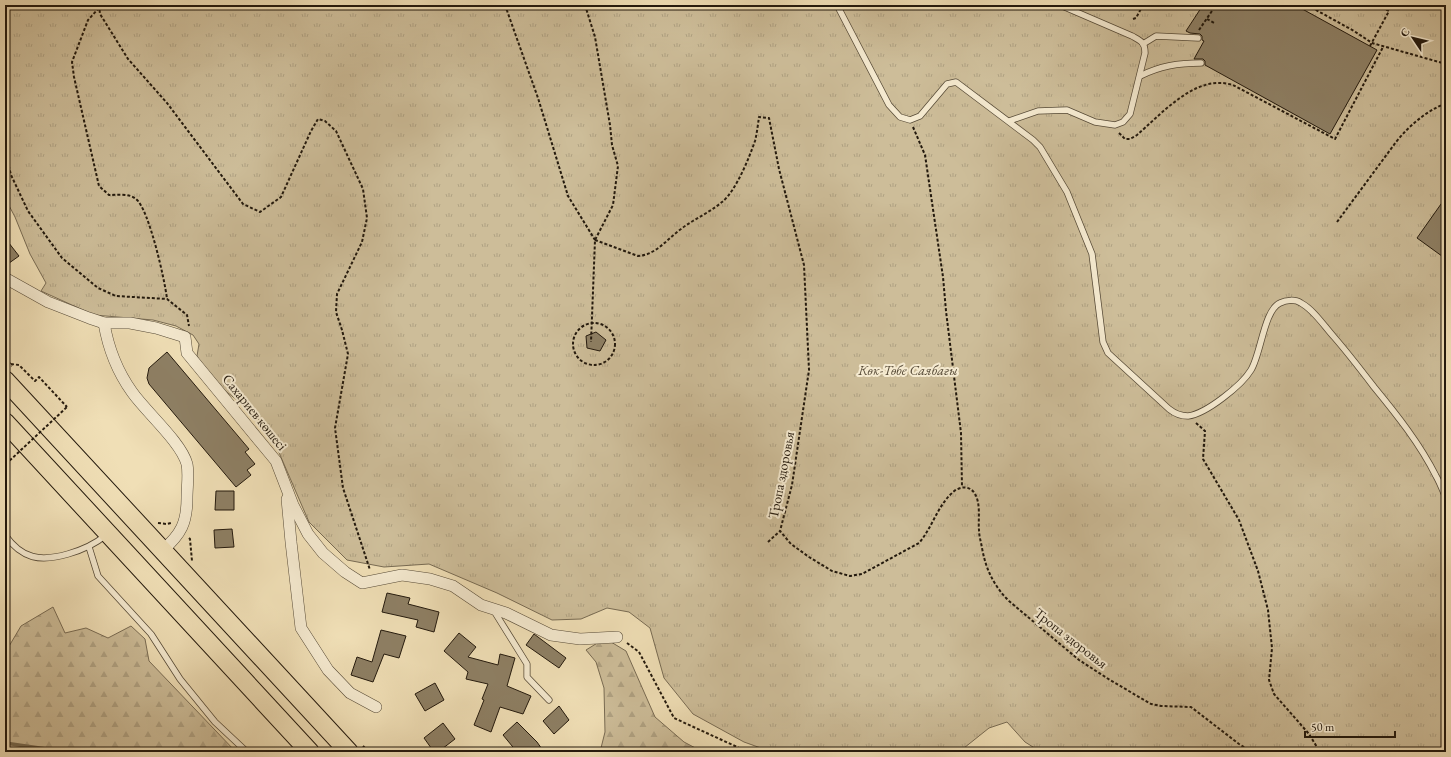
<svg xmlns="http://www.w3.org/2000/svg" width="1451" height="757" viewBox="0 0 1451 757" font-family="'EB Garamond',serif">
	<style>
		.forest { fill: url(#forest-firs); stroke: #786b53 }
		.park { fill: url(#park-tufts); stroke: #786b53 }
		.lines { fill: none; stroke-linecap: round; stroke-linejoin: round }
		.stream { stroke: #746850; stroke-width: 3.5 }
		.building { fill: #8e8065; stroke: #23190d }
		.service-casing { stroke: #564a37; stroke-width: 7 }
		.minor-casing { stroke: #564a37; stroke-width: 12 }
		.primary-casing { stroke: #23190d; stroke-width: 20 }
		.path { stroke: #23190d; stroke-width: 2; stroke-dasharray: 3 2; stroke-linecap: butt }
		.service { stroke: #f5ead0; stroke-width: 5.5 }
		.minor { stroke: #f5ead0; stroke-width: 11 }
		.primary { stroke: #f0dfb6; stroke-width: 18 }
		.path-bridge { stroke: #23190d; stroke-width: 2; stroke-dasharray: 3 2; stroke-linecap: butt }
		.labels { text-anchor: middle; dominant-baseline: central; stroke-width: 4; stroke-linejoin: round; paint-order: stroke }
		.park-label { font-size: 14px; font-style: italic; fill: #564a37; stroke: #f5ead0 }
		.street-label { font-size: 14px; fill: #23190d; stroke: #f5ead0 }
	</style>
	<defs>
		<pattern id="forest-firs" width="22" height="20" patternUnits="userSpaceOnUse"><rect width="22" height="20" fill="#cdbd99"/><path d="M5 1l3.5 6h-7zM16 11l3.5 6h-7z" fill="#b0a283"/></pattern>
		<pattern id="park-tufts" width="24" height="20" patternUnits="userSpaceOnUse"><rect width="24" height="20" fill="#cdbd99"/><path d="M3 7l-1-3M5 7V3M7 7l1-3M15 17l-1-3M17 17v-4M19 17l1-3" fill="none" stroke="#b0a283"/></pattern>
	</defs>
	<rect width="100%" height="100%" fill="#f0dfb6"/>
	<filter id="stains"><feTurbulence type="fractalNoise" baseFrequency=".005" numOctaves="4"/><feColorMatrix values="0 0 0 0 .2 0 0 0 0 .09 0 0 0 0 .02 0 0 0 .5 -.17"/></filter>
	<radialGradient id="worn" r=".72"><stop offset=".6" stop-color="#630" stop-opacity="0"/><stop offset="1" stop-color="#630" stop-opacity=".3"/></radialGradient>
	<!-- forest -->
	<g class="forest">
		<path d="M 53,607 L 65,633 L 86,628 L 108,638 L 131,626 L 145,639 L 149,661 L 236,752 L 5,752 L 5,653 L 21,626 Z"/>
		<path d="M 599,642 L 611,642 L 626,651 L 655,717 L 684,742 L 703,752 L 600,752 L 605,732 L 604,688 L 596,662 L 586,650 Z"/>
	</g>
	<!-- park -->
	<path class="park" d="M 5,5 L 1446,5 L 1446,752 L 1041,752 L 1025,742 L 1007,722 L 989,728 L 959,752 L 772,752 L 744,742 L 693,714 L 664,678 L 650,628 L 629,612 L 607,608 L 581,619 L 552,620 L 497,593 L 429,564 L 384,567 L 347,560 L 309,522 L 274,441 L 254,413 L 211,380 L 197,356 L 199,344 L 193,335 L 176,326 L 153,320 L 94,315 L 41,291 L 46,283 L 30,254 L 15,217 L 5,198 Z"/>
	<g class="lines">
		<!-- stream -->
		<path class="stream" d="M 5,743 L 67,752"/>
	</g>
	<!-- building -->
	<g class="building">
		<path d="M 1203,5 L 1295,5 L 1377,50 L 1330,134 L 1205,65 L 1205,61 L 1203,59 L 1194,59 L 1204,41 L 1202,40 L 1202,36 L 1200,34 L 1190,33 L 1186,31 Z"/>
		<path d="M 1446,197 L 1446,259 L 1417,238 Z"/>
		<path d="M 5,238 L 19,256 L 5,266 Z"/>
		<path d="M 596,332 L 606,340 L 600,351 L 587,348 L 586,336 Z"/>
		<path d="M 167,352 L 249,449 L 245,452 L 255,464 L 247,470 L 251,475 L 236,487 L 149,384 L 147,378 L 149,368 Z"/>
		<path d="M 216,491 L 234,491 L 234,510 L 215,510 Z"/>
		<path d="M 232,529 L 234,547 L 215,548 L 214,530 Z"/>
		<path d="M 387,593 L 410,598 L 408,604 L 439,612 L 434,632 L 416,627 L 418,620 L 382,612 Z"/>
		<path d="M 381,630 L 406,636 L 399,658 L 384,654 L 373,682 L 351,675 L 357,657 L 372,662 Z"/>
		<path d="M 459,633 L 476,647 L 468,657 L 498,665 L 500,654 L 515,658 L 507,686 L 531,696 L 523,714 L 500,707 L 491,732 L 474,725 L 484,700 L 482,699 L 488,684 L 466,679 L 468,672 L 444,651 Z"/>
		<path d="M 534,634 L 566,658 L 559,668 L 526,645 Z"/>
		<path d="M 435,683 L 444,700 L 425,711 L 415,694 Z"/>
		<path d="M 559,706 L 569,720 L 554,734 L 543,721 Z"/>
		<path d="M 517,722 L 537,742 L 544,752 L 517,752 L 503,735 Z"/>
		<path d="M 443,723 L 455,739 L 438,752 L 434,752 L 424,738 Z"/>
	</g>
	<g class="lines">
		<!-- service casing -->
		<g class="service-casing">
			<g id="service">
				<path d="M 837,5 L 889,105 L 900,117 L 910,120 L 920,116 L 947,84 L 956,82 L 1033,140 L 1040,147 L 1067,192 L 1092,254 L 1103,342 L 1108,353 L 1169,409 C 1174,413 1181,416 1188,416 C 1206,414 1242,385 1251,370 C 1261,354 1264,310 1280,303 C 1286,300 1295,299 1301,303 C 1314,310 1324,326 1334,337 C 1348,353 1361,370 1374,387 C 1397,415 1420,444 1436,476 C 1440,483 1443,491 1446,498"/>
				<path d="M 1143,44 L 1156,36 L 1198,38"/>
				<path d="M 1140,76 C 1160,66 1178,63 1201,63"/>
				<path d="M 1009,121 L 1038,111 L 1067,110 L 1095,122 L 1115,125 L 1123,122 L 1130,114 L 1145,53 C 1145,42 1141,41 1132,36 L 1060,5"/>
				<path d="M 5,535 C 22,559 40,562 68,554 C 82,550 94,545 106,535"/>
				<path d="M 89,547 L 98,576 L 151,634 L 180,679 L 215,722 L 247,752"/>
				<path d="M 494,611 L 527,664 L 527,677 L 549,700"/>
			</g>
		</g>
		<!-- minor casing -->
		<g class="minor-casing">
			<g id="minor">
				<path d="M 5,278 L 48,302 L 89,318 L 104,323 L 130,323 L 156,328 L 185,337 L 187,353 L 276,461 L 293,505 L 308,534 L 323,553 L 345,572 L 362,583 L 402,575 L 430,579 L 453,586 L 481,605 L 506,613 L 551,635 L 580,639 L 617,637"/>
				<path d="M 104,323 C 108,347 117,371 132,392 C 146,412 181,442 187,464 C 189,474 187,487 187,498 C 187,523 181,534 163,550"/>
				<path d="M 287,499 L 291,542 L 301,628 L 328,670 L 350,693 L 376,707"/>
			</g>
		</g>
		<!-- primary casing -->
		<g class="primary-casing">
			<g id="primary">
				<path d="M 5,380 L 349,752"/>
				<path d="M 5,422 L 310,752"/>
			</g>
		</g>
		<!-- path -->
		<g class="path">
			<path d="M 99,5 L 100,14 L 128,59 L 167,103 L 243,204 L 260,212 L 281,197 L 311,131 L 318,119 L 325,121 L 336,131 L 363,189 L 367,218 L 362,242 L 337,294 L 336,312 L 342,330 L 348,354 L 335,428 L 343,488 L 370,570"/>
			<path d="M 505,5 L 538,98 L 568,196 L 595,240"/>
			<path d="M 585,5 L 595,37 L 610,125 L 612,145 L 618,166 L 613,205 L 595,240 L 591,342"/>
			<path d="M 1307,5 L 1354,31 L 1372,43 L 1446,64"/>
			<path d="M 99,8 L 88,20 L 72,62 L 74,77 L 99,186 L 109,195 C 118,195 129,193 136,199 C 149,209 165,281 167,299"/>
			<path d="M 1133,19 L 1136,18 L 1143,5"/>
			<path d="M 1207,19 L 1214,23"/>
			<path d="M 1199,30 L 1216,5"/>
			<path d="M 1370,46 L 1389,11 L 1377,5"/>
			<path d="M 913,127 L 925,155 L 943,277 L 946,311 L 961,433 L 962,487"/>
			<path d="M 1119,133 L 1125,139 L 1130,139 L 1137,135 C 1159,116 1190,81 1221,83 C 1225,83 1229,84 1233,85 L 1335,139 L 1383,47"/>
			<path d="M 5,151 L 11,175 L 28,211 L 62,258 L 98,288 L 116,296 L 167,299 L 187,315 L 189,326"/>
			<path d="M 1337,222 L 1396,142 C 1410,125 1425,112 1446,103"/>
			<path d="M 595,240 L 638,256 C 656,255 667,239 681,229 C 694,219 709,213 722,202 C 736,191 749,158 755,141 C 757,133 758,124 759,117 L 769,118 L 779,169 L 804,265 L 809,370 L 792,485 L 780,531 L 791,544 L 809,557 L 832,571 L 850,576 L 862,574 L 919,543 C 932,528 937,507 952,493 C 959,486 970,485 975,494 C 981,504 978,520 979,530 C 979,536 981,542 982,548 C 986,570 994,586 1009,601 L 1079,660 L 1110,680 L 1151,704 L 1161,706 L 1191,707 L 1239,744 L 1252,752"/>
			<circle cx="594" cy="344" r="21"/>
			<path d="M 5,358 L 12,366"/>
			<path d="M 11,364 L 19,365 L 35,381 L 39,377 L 67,407"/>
			<path d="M 1196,423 L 1205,431 L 1203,459 L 1239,520 L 1258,571 L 1268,610 L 1272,648 L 1269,680 L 1274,694 L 1309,734 L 1320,752"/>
			<path d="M 5,463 L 6,464"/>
			<path d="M 158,523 L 167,524 L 171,523"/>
			<path d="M 189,538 L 190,539 L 192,561"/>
			<path d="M 768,542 L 780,531"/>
			<path d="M 627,643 L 639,652 L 674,718 L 748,752"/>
			<path d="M 363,746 L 369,752"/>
			<path d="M 993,752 L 996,750 L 1000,752"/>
		</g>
		<!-- service -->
		<use href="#service" class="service"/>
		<!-- minor -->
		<use href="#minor" class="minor"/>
		<!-- primary -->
		<use href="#primary" class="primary"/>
		<!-- path-bridge -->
		<path class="path-bridge" d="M 6,464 L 67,407"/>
	</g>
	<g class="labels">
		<!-- park labels -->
		<g class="park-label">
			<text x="908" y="370">Көк-Төбе Саябағы</text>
		</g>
		<!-- street labels -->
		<g class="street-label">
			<text transform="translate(255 412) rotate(51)">Сахариев көшесі</text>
			<text transform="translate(781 475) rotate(-79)">Тропа здоровья</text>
			<text transform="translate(1071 638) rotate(38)">Тропа здоровья</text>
		</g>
	</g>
	<!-- margin -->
	<rect width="1451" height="757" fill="none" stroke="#f0dfb6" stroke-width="20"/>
	<rect x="6" y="6" width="1439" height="745" fill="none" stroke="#23190d" stroke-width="2"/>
	<rect x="10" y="10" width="1431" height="737" fill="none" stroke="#23190d"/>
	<!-- north arrow -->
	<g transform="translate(1413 38) rotate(305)" stroke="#f5ead0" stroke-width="3" paint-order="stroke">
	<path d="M0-3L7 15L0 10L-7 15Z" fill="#23190d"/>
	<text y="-6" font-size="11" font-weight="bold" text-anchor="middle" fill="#23190d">С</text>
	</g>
	<!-- scale -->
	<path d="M1305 731v6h90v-6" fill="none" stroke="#23190d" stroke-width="2"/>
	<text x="1311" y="731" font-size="12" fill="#23190d" stroke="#f5ead0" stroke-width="3" paint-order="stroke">50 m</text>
	<rect width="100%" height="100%" filter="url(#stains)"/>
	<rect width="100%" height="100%" fill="url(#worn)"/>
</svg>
